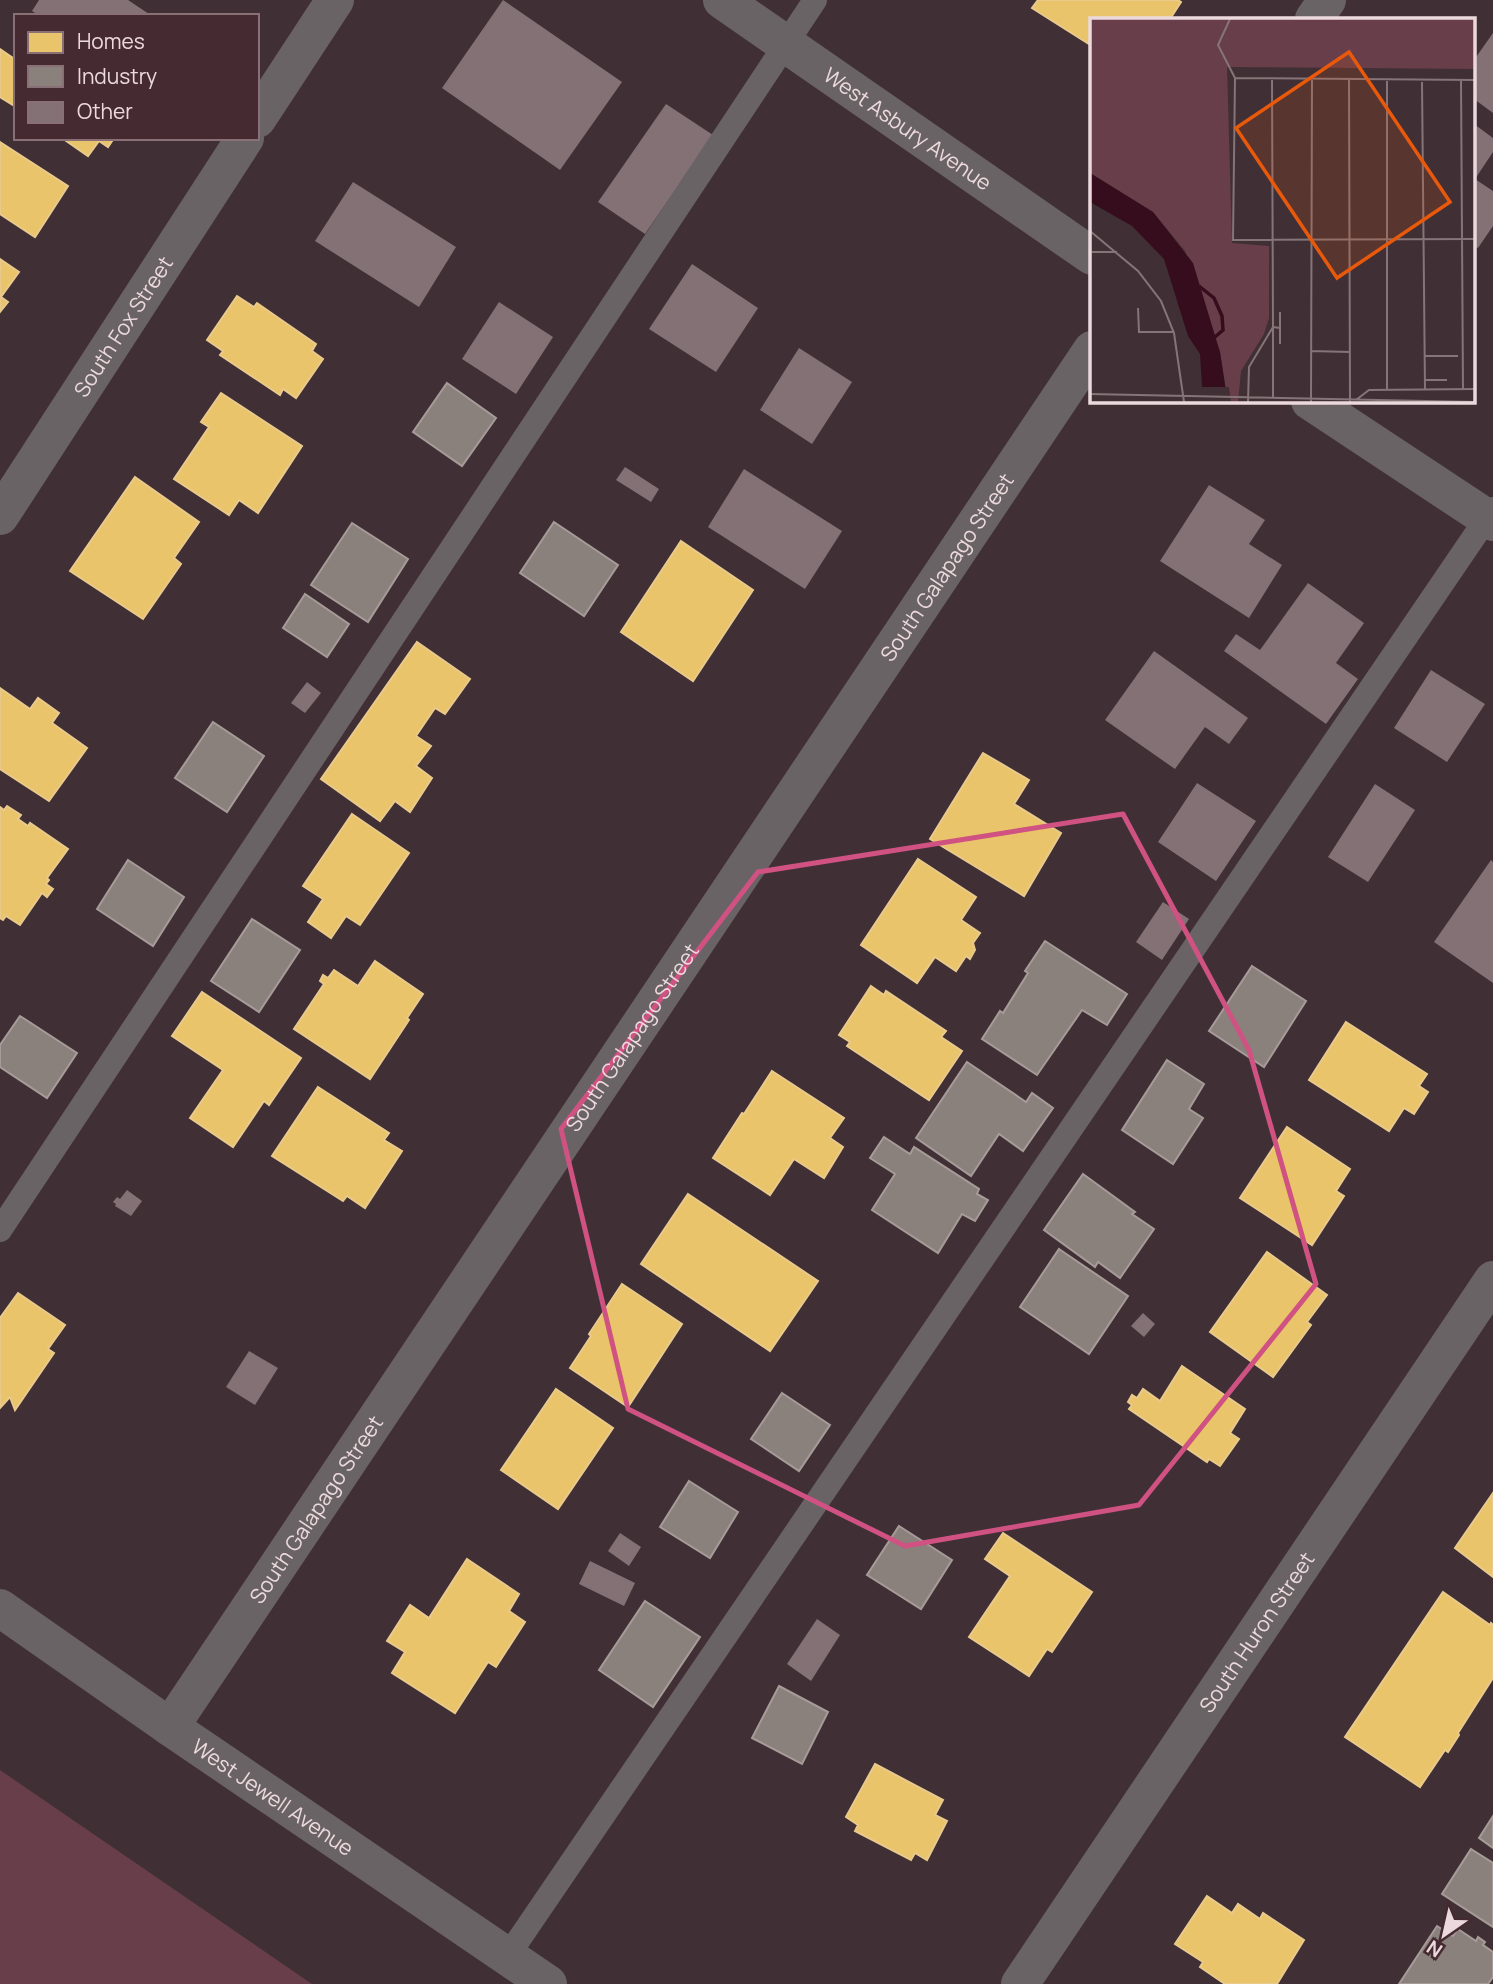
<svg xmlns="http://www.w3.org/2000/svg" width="1493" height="1984" viewBox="0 0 1493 1984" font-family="Manrope,sans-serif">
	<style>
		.green { fill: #673e4a }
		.homes { fill: #e9c46a; stroke: #eaca8c; stroke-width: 2 }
		.industry { fill: #8a817c; stroke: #a79b99; stroke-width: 2 }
		.building { fill: #837176 }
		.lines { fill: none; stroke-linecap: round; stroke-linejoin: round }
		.service { stroke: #6a6365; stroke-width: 24 }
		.minor { stroke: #6a6365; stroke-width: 38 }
		.marked { fill: none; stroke: #cf5282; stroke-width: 5; stroke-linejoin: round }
		.labels { text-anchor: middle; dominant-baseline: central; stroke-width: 7; stroke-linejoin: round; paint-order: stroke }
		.street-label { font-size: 21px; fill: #ecd9dd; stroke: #462a32 }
		.inset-river { fill: none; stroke: #350d1c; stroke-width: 3.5 }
		.inset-road { fill: none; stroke: #857478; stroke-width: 2 }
		.view { fill: #e8590c; fill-opacity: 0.15; stroke: #e8590c; stroke-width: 3.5 }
		.inset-edge { fill: none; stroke: #ecd9dd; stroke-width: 3.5 }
	</style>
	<rect width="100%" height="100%" fill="#403035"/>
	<!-- green -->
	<path class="green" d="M 0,1770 L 312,1984 L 0,1984 Z"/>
	<!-- homes -->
	<g class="homes">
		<path d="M 1038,0 L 1178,0 L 1181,2 L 1170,19 L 1092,19 L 1092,46 L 1032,8 Z"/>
		<path d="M 0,49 L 16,60 L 16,107 L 0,97 Z"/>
		<path d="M 62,138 L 114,138 L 108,147 L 99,141 L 88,156 Z"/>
		<path d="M 0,142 L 68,186 L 35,237 L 0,214 Z"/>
		<path d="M 0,259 L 19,272 L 1,297 L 8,302 L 0,312 Z"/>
		<path d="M 237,296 L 254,307 L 257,303 L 316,344 L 312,351 L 323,359 L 296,398 L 283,389 L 280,395 L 220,355 L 223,351 L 207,340 Z"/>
		<path d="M 221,393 L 302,446 L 258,513 L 239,500 L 229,515 L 174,479 L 209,427 L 201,422 Z"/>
		<path d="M 135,477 L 199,522 L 174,558 L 181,564 L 143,619 L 70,571 Z"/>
		<path d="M 681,541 L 753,590 L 693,681 L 621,632 Z"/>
		<path d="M 417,642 L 470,679 L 445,714 L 435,708 L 416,736 L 431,746 L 416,766 L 432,778 L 410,812 L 395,801 L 380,821 L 321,779 Z"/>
		<path d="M 0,688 L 30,709 L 38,698 L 59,713 L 52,723 L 87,748 L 49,801 L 0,769 Z"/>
		<path d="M 983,753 L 1029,780 L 1014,804 L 1061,833 L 1024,896 L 930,839 Z"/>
		<path d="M 7,806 L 21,815 L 18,819 L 28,826 L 30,823 L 68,849 L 47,878 L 49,880 L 46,884 L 53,889 L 47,897 L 42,893 L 20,925 L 6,916 L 3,920 L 0,918 L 0,807 L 4,810 Z"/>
		<path d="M 352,814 L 409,853 L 360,925 L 346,916 L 331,938 L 308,922 L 323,899 L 303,886 Z"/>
		<path d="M 918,859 L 976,897 L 961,920 L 980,933 L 973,943 L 975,950 L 970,959 L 966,956 L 956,971 L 935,957 L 917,983 L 861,945 Z"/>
		<path d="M 375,961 L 423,994 L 407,1018 L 409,1020 L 370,1079 L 294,1029 L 324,984 L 320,981 L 323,975 L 328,978 L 334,970 L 358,986 Z"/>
		<path d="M 871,986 L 884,995 L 886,991 L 946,1031 L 941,1037 L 962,1051 L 929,1100 L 847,1046 L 850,1042 L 839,1035 Z"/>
		<path d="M 202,992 L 301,1058 L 269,1105 L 264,1101 L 233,1147 L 190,1118 L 223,1070 L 172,1036 Z"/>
		<path d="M 1346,1022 L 1427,1074 L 1419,1086 L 1428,1092 L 1414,1114 L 1404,1108 L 1389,1131 L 1309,1080 Z"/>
		<path d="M 772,1071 L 844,1118 L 830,1138 L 843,1147 L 824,1178 L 794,1159 L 770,1195 L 713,1158 L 742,1113 L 744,1114 Z"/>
		<path d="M 318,1087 L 389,1133 L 384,1140 L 402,1151 L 365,1208 L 347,1196 L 343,1201 L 272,1156 Z"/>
		<path d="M 1287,1127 L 1350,1169 L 1336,1191 L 1344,1196 L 1312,1245 L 1240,1198 Z"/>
		<path d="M 688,1194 L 818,1281 L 770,1351 L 641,1264 Z"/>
		<path d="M 1267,1252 L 1327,1295 L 1307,1322 L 1311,1325 L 1273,1377 L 1210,1332 Z"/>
		<path d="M 622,1284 L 682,1324 L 628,1407 L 570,1368 L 591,1336 L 589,1334 Z"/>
		<path d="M 18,1293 L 65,1325 L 48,1349 L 54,1353 L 15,1410 L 10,1397 L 0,1408 L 0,1318 Z"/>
		<path d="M 1182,1366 L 1245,1409 L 1230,1433 L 1239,1439 L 1220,1466 L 1209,1459 L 1207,1462 L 1129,1409 L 1132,1405 L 1128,1402 L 1132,1395 L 1137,1398 L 1143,1389 L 1160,1401 Z"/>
		<path d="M 556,1389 L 613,1428 L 558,1509 L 501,1470 Z"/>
		<path d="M 1493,1493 L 1493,1577 L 1455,1548 Z"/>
		<path d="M 1003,1533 L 1092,1592 L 1052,1652 L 1047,1649 L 1029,1676 L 969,1637 L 1010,1576 L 985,1559 Z"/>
		<path d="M 467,1559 L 519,1594 L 509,1611 L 525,1622 L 496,1667 L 488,1662 L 455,1713 L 392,1673 L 405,1652 L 387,1641 L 410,1605 L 429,1618 Z"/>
		<path d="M 1443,1592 L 1490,1625 L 1491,1623 L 1493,1625 L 1493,1678 L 1458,1733 L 1459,1735 L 1448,1752 L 1445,1750 L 1420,1787 L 1345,1737 Z"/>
		<path d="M 875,1764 L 943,1800 L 935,1815 L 947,1821 L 927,1860 L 915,1853 L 911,1860 L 855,1831 L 858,1825 L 846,1817 Z"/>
		<path d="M 1207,1896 L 1232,1913 L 1238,1904 L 1260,1919 L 1263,1913 L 1304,1940 L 1277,1984 L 1225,1984 L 1200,1967 L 1203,1962 L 1175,1944 Z"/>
	</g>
	<!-- industry -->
	<g class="industry">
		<path d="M 447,383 L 496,418 L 462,466 L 413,432 Z"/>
		<path d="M 554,522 L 618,565 L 584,616 L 520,573 Z"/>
		<path d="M 352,523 L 408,559 L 368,622 L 311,585 Z"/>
		<path d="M 305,594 L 349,624 L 327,657 L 283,628 Z"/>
		<path d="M 213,722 L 264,756 L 227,812 L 175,778 Z"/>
		<path d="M 128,860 L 184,897 L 153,946 L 97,909 Z"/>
		<path d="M 252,919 L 300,950 L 259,1012 L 211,981 Z"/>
		<path d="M 1045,941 L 1127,994 L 1107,1025 L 1082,1010 L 1037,1075 L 982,1039 L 1000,1011 L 1003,1013 L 1028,973 L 1025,971 Z"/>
		<path d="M 1252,966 L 1306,1001 L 1264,1067 L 1209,1031 Z"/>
		<path d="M 20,1016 L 77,1053 L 47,1098 L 0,1067 L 0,1045 Z"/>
		<path d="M 1167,1060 L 1204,1084 L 1189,1109 L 1203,1118 L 1173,1164 L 1122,1130 Z"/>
		<path d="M 967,1062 L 1026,1102 L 1032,1093 L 1053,1108 L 1023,1151 L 999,1134 L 971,1176 L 916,1138 Z"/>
		<path d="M 884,1137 L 910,1154 L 914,1147 L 979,1189 L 977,1194 L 988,1200 L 975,1221 L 962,1214 L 938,1253 L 872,1210 L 895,1174 L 870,1158 Z"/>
		<path d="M 1083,1174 L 1135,1212 L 1132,1214 L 1154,1229 L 1120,1278 L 1098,1262 L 1095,1267 L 1044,1230 Z"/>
		<path d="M 1059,1249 L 1128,1296 L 1089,1354 L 1020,1307 Z"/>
		<path d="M 782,1393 L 830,1425 L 799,1471 L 751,1439 Z"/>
		<path d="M 689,1481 L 738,1512 L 710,1558 L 660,1527 Z"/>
		<path d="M 899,1526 L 952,1560 L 921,1609 L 867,1575 Z"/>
		<path d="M 645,1601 L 700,1637 L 653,1707 L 599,1670 Z"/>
		<path d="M 779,1686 L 828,1712 L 802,1764 L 752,1738 Z"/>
		<path d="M 1493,1816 L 1493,1848 L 1479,1838 Z"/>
		<path d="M 1471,1849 L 1493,1863 L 1493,1927 L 1442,1894 Z"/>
		<path d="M 1437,1926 L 1453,1936 L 1458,1929 L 1476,1941 L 1478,1937 L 1485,1942 L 1483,1945 L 1493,1952 L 1493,1977 L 1488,1984 L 1399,1984 Z"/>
	</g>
	<!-- building -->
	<g class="building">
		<path d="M 39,0 L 128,0 L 152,16 L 40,16 L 32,11 Z"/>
		<path d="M 503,0 L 622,82 L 560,170 L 442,88 Z"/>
		<path d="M 1493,33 L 1493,113 L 1474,99 L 1474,60 Z"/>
		<path d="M 666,104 L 713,135 L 645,234 L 598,202 Z"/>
		<path d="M 1474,124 L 1493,138 L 1493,152 L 1475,179 L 1493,191 L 1493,226 L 1478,248 L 1474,246 Z"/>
		<path d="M 353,182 L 456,247 L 419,307 L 315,241 Z"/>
		<path d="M 692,264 L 758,308 L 716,372 L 649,329 Z"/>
		<path d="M 499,302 L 553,337 L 516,394 L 462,359 Z"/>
		<path d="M 799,348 L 852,382 L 812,444 L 760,410 Z"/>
		<path d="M 625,467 L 659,489 L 651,502 L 616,480 Z"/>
		<path d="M 744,469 L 842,531 L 805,589 L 708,527 Z"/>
		<path d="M 1209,485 L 1265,520 L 1249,544 L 1282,565 L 1249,618 L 1160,561 Z"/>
		<path d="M 1308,583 L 1364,623 L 1336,663 L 1358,679 L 1326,724 L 1224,651 L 1236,634 L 1260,650 Z"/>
		<path d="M 1154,651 L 1248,718 L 1229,744 L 1205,727 L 1175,769 L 1105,720 Z"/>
		<path d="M 1431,670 L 1485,704 L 1447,762 L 1394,728 Z"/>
		<path d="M 307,682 L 321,693 L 305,713 L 291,703 Z"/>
		<path d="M 1197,783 L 1256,821 L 1216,881 L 1158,842 Z"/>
		<path d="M 1375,784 L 1415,810 L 1368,882 L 1328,857 Z"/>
		<path d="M 1491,860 L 1493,862 L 1493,983 L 1434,942 Z"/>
		<path d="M 1163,902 L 1189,919 L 1162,960 L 1136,942 Z"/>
		<path d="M 127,1190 L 142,1201 L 131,1216 L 115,1206 L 116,1204 L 113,1202 L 117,1197 L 120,1199 Z"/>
		<path d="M 1143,1313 L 1155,1324 L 1144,1337 L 1131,1326 Z"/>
		<path d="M 249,1351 L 278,1368 L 255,1405 L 226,1387 Z"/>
		<path d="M 620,1533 L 641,1547 L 629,1566 L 608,1551 Z"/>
		<path d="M 590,1561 L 635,1583 L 624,1606 L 579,1584 Z"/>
		<path d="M 817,1619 L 840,1635 L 811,1681 L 787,1664 Z"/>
	</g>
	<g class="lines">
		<!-- service -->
		<g class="service">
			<path d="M 0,1230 L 815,0"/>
			<path d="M 507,1957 L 1493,509"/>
		</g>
		<!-- minor -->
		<g class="minor">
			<path id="s1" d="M 722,0 L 1092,256"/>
			<path d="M 1314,19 L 1327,0"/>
			<path d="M 257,119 L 335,0"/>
			<path d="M 1310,401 L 1493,522"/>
			<path id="s2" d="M 0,516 L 245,138"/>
			<path id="s3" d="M 0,1608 L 170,1727 L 548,1984"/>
			<path id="s4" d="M 170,1727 L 1092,350"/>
			<path id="s5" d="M 1020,1984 L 1493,1280"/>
		</g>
	</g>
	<!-- marked area -->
	<path class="marked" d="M 1123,814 L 1249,1050 L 1316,1284 L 1139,1505 L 905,1546 L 628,1409 L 561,1129 L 758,872 Z"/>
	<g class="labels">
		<!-- street labels -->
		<g class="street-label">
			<text stroke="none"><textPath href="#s1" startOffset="226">West Asbury Avenue</textPath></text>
			<text stroke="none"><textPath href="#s2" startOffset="226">South Fox Street</textPath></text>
			<text stroke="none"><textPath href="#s4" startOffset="1396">South Galapago Street</textPath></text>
			<text stroke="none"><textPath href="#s4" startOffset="830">South Galapago Street</textPath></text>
			<text stroke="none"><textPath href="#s4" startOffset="262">South Galapago Street</textPath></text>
			<text stroke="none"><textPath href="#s5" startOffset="424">South Huron Street</textPath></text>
			<text stroke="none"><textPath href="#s3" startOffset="332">West Jewell Avenue</textPath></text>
		</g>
	</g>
	<!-- overview -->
	<g transform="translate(1090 18)">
		<rect width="385" height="385" fill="#403035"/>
		<path d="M 0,1 L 385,1 L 385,51 L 137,49 L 142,225 L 179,228 L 179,300 L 174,316 L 151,353 L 148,384 L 138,384 L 130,334 L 95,233 L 63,194 L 0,155 Z" fill="#673e4a"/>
		<path d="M 0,155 L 63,194 L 103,245 L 130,334 L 136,374 L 113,384 L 110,336 L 98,318 L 74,241 L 42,208 L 0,184 Z" fill="#350d1c"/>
		<path d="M 108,369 L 139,369 L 141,384 L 109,384 Z" fill="#403035"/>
		<path class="inset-river" d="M 109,268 L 124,280 L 132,298 L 133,312 L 125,319"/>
		<path class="inset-road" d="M 140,1 L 128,27 L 145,60 L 143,222 L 385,221M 145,60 L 385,62M 259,62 L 260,384M 371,62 L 373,372M 297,63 L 297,372M 332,64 L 335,372M 0,213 L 48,253 L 71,283 L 84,315 L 94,384M 2,234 L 27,234M 48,290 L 49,314 L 84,314M 190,294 L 190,326M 221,333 L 260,334M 335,338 L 368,338M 335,362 L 357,362M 0,376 L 385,384M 183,380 L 183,309 L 190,310M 266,382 L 279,372 L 385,371M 158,384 L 159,349 L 183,309 L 182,62M 221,384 L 222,62"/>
		<path class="view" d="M 259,34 L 360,184 L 247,260 L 146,110 Z"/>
		<rect width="385" height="385" class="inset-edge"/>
	</g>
	<!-- legend -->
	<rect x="14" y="14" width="245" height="126" fill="#462a32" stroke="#887076" stroke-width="2"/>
	<rect x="28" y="32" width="35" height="21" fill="#e9c46a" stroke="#887076" stroke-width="2"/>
	<text x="77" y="49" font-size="21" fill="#ecd9dd">Homes</text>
	<rect x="28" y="66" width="35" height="21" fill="#8a817c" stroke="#887076" stroke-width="2"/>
	<text x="77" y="84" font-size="21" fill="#ecd9dd">Industry</text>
	<rect x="28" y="102" width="35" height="21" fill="#837176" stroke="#887076" stroke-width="2"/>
	<text x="77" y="119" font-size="21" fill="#ecd9dd">Other</text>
	<!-- north arrow -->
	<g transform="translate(1444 1935) rotate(214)" stroke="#462a32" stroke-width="5" paint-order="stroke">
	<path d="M0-5L12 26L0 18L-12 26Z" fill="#ecd9dd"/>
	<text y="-10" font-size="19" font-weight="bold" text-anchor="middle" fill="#ecd9dd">N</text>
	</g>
</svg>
